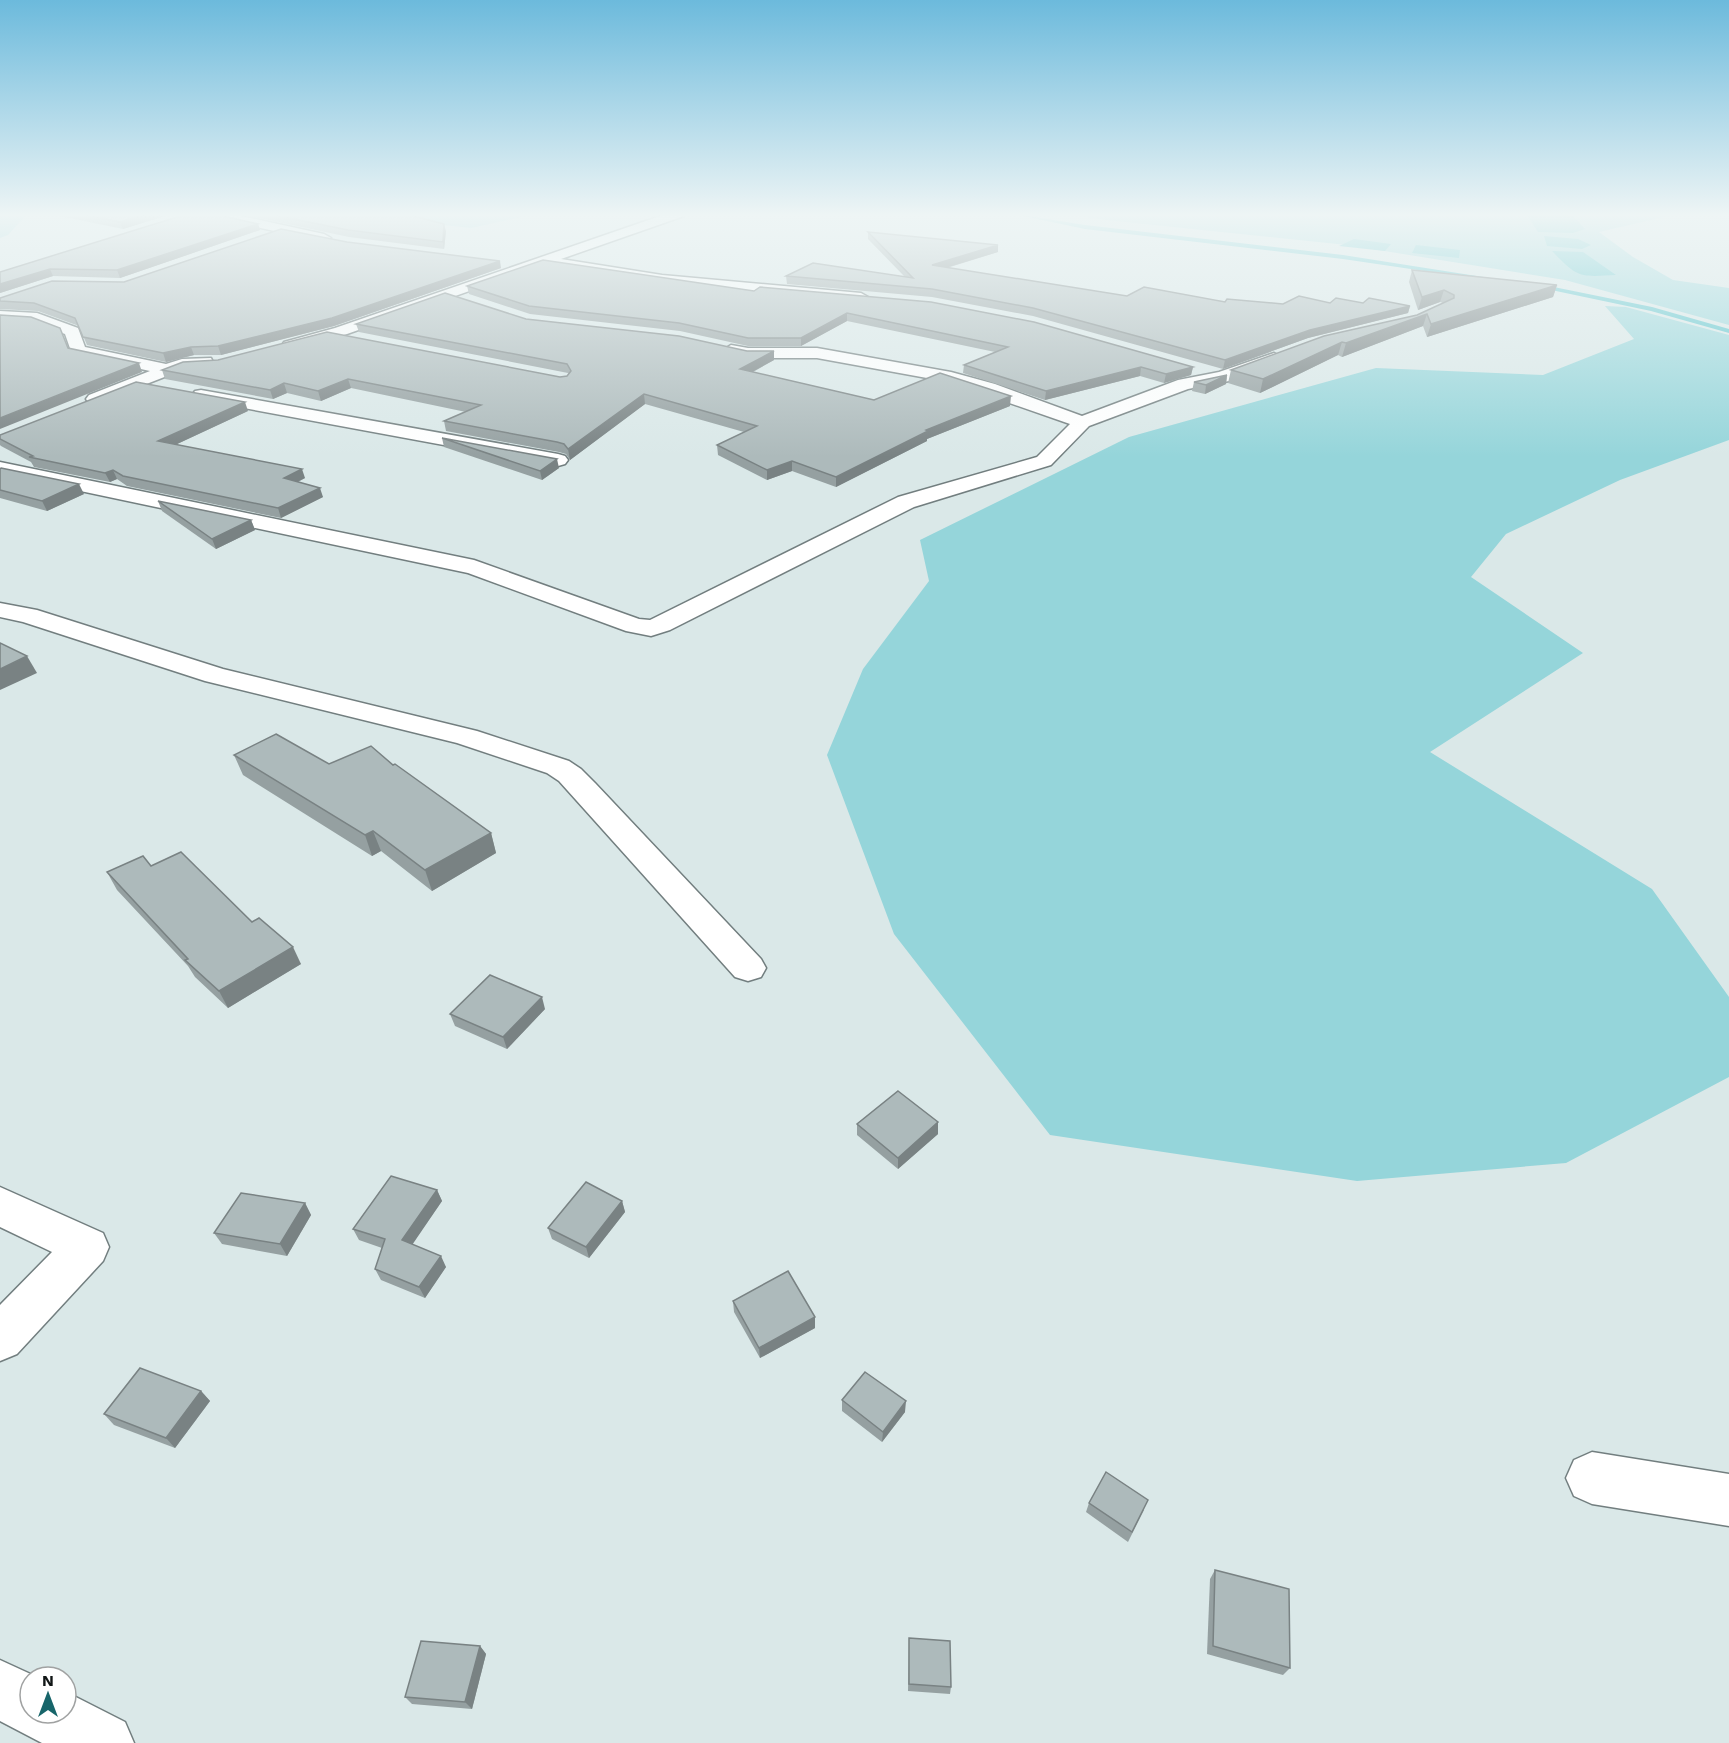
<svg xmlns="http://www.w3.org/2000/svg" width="1729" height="1743" viewBox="0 0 1729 1743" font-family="'Work Sans',sans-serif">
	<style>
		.green { fill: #95d5da }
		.water { fill: #53c2ca }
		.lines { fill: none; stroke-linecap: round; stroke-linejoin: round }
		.stream { fill: #53c2ca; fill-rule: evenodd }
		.minor-casing { stroke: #727e7f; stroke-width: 3 }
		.minor { fill: #fff; fill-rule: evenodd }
		.wall { fill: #95a0a1 }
		.shaded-wall { fill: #798283 }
		.building { fill: #adbabb; stroke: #798283; stroke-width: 1.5 }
	</style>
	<rect width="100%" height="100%" fill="#dae8e8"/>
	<!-- green -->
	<g class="green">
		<path d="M 0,213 L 28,213 L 8,235 L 0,238 Z"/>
		<path d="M 332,213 L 540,213 L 471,228 Z"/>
		<path d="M 1059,213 L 1681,213 L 1599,232 L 1633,257 L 1673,280 L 1729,288 L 1729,325 L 1565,280 L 1347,245 L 1106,220 Z"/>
		<path d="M 1605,306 L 1626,307 L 1729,335 L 1729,440 L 1620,480 L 1506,534 L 1471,577 L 1583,653 L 1430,752 L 1652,889 L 1729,997 L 1729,1077 L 1566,1163 L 1357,1181 L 1050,1135 L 894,934 L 827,755 L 863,669 L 929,581 L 920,540 L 1129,437 L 1376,368 L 1543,375 L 1634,339 Z"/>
	</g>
	<!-- water -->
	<g class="water">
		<path d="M 1551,213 L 1573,216 L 1585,229 L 1573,233 L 1538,232 L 1527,215 Z"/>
		<path d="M 1544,236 L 1578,239 L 1591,245 L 1582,249 L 1547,246 Z"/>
		<path d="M 1354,239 L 1391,244 L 1385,251 L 1339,246 Z"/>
		<path d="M 1416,245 L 1460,250 L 1459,258 L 1412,253 Z"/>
		<path d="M 1552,251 L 1583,252 L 1616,275 C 1579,277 1578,278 1552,251 Z"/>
	</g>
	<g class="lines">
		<!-- stream -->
		<g class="stream">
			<path d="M 1009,213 L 1085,225 L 1343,255 L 1502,280 L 1499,282 L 1343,259 L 1085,229 Z"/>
			<path d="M 1539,284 L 1652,307 L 1729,329 L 1729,333 L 1651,311 L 1537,287 Z"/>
		</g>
		<!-- minor casing -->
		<g class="minor-casing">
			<g id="minor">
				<path d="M 206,213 L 227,213 L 324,234 L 331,238 L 324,242 L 212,217 Z"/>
				<path d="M 669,213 L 686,213 L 684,216 L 561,259 L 662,275 L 861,293 L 868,297 L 861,301 L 662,283 L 546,264 L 347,334 L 290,350 L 282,345 L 284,342 L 335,328 Z"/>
				<path d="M 0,311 L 37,313 L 78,328 L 85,347 L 166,364 L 182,359 L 211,358 L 213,362 L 211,366 L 185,369 L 95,404 L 89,403 L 86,399 L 89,395 L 150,371 L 72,354 L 65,334 L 35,323 L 0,321 Z"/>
				<path d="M 731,345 L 748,348 L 817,348 L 951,372 L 995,384 L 1082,416 L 1178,380 L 1219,372 L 1274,353 L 1282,358 L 1280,362 L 1229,381 L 1188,389 L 1089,426 L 1051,465 L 914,507 L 670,630 L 651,636 L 626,631 L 468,573 L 0,474 L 0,462 L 474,560 L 639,619 L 650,620 L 898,497 L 1037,457 L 1070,424 L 949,382 L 817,358 L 748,358 L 725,354 L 723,350 Z"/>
				<path d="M 201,390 L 558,454 L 565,456 L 568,460 L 565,464 L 558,466 L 195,399 L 192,395 L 195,391 Z"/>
				<path d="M 0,603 L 37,610 L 223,669 L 477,731 L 569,761 L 581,769 L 595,783 L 761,959 L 766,968 L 761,977 L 748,981 L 735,977 L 559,781 L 547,773 L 457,743 L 205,681 L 23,622 L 0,617 Z"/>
				<path d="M 0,1187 L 103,1233 L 109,1247 L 103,1261 L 17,1354 L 0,1361 L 0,1305 L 52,1252 L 0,1227 Z"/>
				<path d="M 1592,1452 L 1729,1474 L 1729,1526 L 1592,1504 L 1574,1496 L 1566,1478 L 1574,1460 Z"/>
				<path d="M 0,1660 L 37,1677 L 30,1677 L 30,1713 L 66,1713 L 66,1692 L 125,1722 L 134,1743 L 42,1743 L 0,1721 Z"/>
			</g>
		</g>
		<!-- minor -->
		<use href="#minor" class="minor"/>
	</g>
	<!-- wall -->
	<g class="wall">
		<path d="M 235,213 L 403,213 L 446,231 L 444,249 L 349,237 Z"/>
		<path d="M 50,214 L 50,213 L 174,213 L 123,229 Z"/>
		<path d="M 258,224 L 260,230 L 120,278 L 53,276 L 0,293 L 0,272 Z"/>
		<path d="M 868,232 L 998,252 L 947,268 L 1127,296 L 1283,304 L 1330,303 L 1363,303 L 1410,306 L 1408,313 L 1308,338 L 1223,369 L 1033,316 L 932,297 L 787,284 L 786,276 L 904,276 L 868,239 Z"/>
		<path d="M 347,242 L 501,268 L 334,326 L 221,355 L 194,355 L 166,362 L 87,345 L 79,326 L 38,311 L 0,309 L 0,298 L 124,282 Z"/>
		<path d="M 543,260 L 1193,367 L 1191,375 L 1164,383 L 1140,376 L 1045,400 L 963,373 L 964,365 L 995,352 L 847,321 L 801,346 L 748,346 L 680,331 L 530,314 L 469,294 L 467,286 Z"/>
		<path d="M 1412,270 L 1557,285 L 1553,297 L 1427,337 L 1423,326 L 1342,357 L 1338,355 L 1260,393 L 1228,383 L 1231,370 L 1417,315 L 1443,303 L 1440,302 L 1418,310 L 1409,282 Z"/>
		<path d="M 526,319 L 747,351 L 774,351 L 774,360 L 753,372 L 874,400 L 1010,406 L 927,439 L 927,441 L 836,487 L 792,471 L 767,480 L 718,455 L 717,445 L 744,432 L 645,404 L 570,460 L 566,454 L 559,452 L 446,431 L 444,421 L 466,412 L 351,388 L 321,401 L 287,393 L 273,399 L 165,379 L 162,370 L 560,377 L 567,376 L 569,374 L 568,373 L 359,332 L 356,324 Z"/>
		<path d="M 1227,375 L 1226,384 L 1205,394 L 1192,391 L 1194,382 Z"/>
		<path d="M 248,411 L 175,445 L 305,478 L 298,482 L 323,497 L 281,518 L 127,486 L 117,479 L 110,482 L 34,467 L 31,462 L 1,446 L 0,445 L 0,435 Z"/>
		<path d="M 442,438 L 559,468 L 542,480 L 444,447 Z"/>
		<path d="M 0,469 L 84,494 L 47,511 L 0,498 Z"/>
		<path d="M 158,501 L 251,520 L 255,530 L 216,549 L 162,511 Z"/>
		<path d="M 234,755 L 329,764 L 393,765 L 491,833 L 496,853 L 432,891 L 381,851 L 372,856 L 243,775 Z"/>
		<path d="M 151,866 L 252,922 L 301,964 L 228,1008 L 195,977 L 188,966 L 117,890 L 107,872 Z"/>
		<path d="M 545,1009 L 507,1049 L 455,1026 L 450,1014 Z"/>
		<path d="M 938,1122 L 938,1134 L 898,1169 L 857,1135 L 857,1124 Z"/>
		<path d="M 437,1190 L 442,1201 L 412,1244 L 446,1267 L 425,1298 L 381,1280 L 375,1269 L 382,1248 L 359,1240 L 353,1229 Z"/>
		<path d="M 622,1201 L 625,1212 L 589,1258 L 552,1239 L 548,1228 Z"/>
		<path d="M 305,1203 L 311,1215 L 287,1256 L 222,1244 L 214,1233 Z"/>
		<path d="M 733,1301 L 815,1317 L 815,1328 L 760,1358 L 734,1312 Z"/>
		<path d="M 201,1391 L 210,1401 L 175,1448 L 114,1425 L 104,1414 Z"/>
		<path d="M 842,1400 L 905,1412 L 882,1442 L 842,1411 Z"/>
		<path d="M 1089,1503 L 1144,1510 L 1128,1542 L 1086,1512 Z"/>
		<path d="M 1215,1570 L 1290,1668 L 1283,1675 L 1207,1654 L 1210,1579 Z"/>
		<path d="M 909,1638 L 951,1687 L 950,1694 L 908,1691 Z"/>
		<path d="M 480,1646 L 486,1654 L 472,1709 L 412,1704 L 405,1697 Z"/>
	</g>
	<!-- shaded-wall -->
	<g class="shaded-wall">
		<path d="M 150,213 L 174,213 L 123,229 L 120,222 Z"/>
		<path d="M 258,224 L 260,230 L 120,278 L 117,270 Z"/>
		<path d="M 444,224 L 446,231 L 444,249 L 443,242 Z"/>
		<path d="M 998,245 L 998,252 L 932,272 L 932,265 Z"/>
		<path d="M 500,261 L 501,268 L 334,326 L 221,355 L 218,346 Z"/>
		<path d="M 50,269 L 53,276 L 0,293 L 0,284 Z"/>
		<path d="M 1557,285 L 1553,297 L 1427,337 L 1431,324 Z"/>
		<path d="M 1444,290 L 1440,302 L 1418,310 L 1422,297 Z"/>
		<path d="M 1410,306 L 1408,313 L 1308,338 L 1223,369 L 1225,360 L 1310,330 Z"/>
		<path d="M 847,313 L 847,321 L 801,346 L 801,338 Z"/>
		<path d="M 1427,314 L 1423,326 L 1342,357 L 1346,343 Z"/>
		<path d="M 1342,342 L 1338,355 L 1260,393 L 1263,379 Z"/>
		<path d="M 191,347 L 194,355 L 166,362 L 163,353 Z"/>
		<path d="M 774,351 L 774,360 L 741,378 L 740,369 Z"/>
		<path d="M 139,363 L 142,372 L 0,429 L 0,418 Z"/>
		<path d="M 1141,367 L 1140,376 L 1045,400 L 1046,391 Z"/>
		<path d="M 1193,367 L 1191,375 L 1164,383 L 1166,374 Z"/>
		<path d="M 1227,375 L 1226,384 L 1205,394 L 1206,385 Z"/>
		<path d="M 348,379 L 351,388 L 321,401 L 318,391 Z"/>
		<path d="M 284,383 L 287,393 L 273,399 L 270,390 Z"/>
		<path d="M 644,394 L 645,404 L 570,460 L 568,449 Z"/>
		<path d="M 1011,396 L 1010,406 L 927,439 L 927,441 L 836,487 L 836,477 L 926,430 Z"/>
		<path d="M 245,402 L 248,411 L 162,451 L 158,441 Z"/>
		<path d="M 557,459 L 559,468 L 542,480 L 540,471 Z"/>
		<path d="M 792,461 L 792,471 L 767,480 L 767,470 Z"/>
		<path d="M 302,469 L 305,478 L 287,487 L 284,478 Z"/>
		<path d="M 113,470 L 117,479 L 110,482 L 105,473 Z"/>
		<path d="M 79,484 L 84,494 L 47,511 L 42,501 Z"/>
		<path d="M 320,488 L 323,497 L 281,518 L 278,508 Z"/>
		<path d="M 251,520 L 255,530 L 216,549 L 212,539 Z"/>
		<path d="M 27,656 L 37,673 L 0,690 L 0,669 Z"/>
		<path d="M 373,831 L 381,851 L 372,856 L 365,835 Z"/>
		<path d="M 491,833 L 496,853 L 432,891 L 425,870 Z"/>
		<path d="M 293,947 L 301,964 L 228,1008 L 219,991 Z"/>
		<path d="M 542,997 L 545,1009 L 507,1049 L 503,1037 Z"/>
		<path d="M 938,1122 L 938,1134 L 898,1169 L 898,1158 Z"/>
		<path d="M 437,1190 L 442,1201 L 408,1251 L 402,1240 Z"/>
		<path d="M 622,1201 L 625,1212 L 589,1258 L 586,1247 Z"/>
		<path d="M 305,1203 L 311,1215 L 287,1256 L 280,1244 Z"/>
		<path d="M 441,1256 L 446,1267 L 425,1298 L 419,1287 Z"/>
		<path d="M 815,1317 L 815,1328 L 760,1358 L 759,1348 Z"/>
		<path d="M 201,1391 L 210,1401 L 175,1448 L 166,1438 Z"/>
		<path d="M 906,1401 L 905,1412 L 882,1442 L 883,1432 Z"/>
		<path d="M 480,1646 L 486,1654 L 472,1709 L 465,1702 Z"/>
	</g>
	<!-- building -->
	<g class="building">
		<path d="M 75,213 L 150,213 L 120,222 Z"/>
		<path d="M 190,213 L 210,213 L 258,224 L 117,270 L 50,269 L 0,284 L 0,272 Z"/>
		<path d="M 264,213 L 403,213 L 444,224 L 443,242 L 348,230 Z"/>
		<path d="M 281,229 L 347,242 L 500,261 L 332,318 L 218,346 L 191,347 L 163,353 L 83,337 L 75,318 L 34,303 L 0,301 L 0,298 L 52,281 L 124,282 Z"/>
		<path d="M 868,232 L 998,245 L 932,265 L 1127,296 L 1144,287 L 1225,302 L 1227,299 L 1283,304 L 1299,296 L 1330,303 L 1336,298 L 1363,303 L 1369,298 L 1410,306 L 1310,330 L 1225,360 L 1033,308 L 932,289 L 786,276 L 813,263 L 913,278 Z"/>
		<path d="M 543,260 L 754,291 L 760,287 L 931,302 L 1034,322 L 1193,367 L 1166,374 L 1141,367 L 1046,391 L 964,365 L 1008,347 L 847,313 L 801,338 L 748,338 L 679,323 L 529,306 L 467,286 Z"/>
		<path d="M 1412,270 L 1557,285 L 1431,324 L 1427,314 L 1346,343 L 1342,342 L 1263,379 L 1231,370 L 1324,336 L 1417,315 L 1454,298 L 1454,295 L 1444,290 L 1422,297 Z"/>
		<path d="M 445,293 L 526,319 L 679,336 L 747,351 L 774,351 L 740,369 L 874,400 L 940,373 L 1011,396 L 926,430 L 928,431 L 836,477 L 792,461 L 767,470 L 717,445 L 757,426 L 644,394 L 568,449 L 564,444 L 557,442 L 444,421 L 481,405 L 348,379 L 318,391 L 284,383 L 270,390 L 162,370 L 183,362 L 218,360 L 327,332 L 560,377 L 567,376 L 571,371 L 567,364 L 356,324 Z"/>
		<path d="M 0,315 L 31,317 L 60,328 L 68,348 L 139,363 L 0,418 Z"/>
		<path d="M 1227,375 L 1206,385 L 1194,382 Z"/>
		<path d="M 136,382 L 245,402 L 158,441 L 302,469 L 284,478 L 320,488 L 278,508 L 123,476 L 113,470 L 105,473 L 29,457 L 33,456 L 0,439 L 0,435 Z"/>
		<path d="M 442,438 L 557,459 L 540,471 Z"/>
		<path d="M 1,468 L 79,484 L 42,501 L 0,490 L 0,469 Z"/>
		<path d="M 158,501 L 251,520 L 212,539 Z"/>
		<path d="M 0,643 L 27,656 L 0,669 Z"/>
		<path d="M 276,734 L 329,764 L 371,746 L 393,765 L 395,764 L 491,833 L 425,870 L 373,831 L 365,835 L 234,755 Z"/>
		<path d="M 181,852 L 252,922 L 259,918 L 293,947 L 219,991 L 185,960 L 188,959 L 107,872 L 143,856 L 151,866 Z"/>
		<path d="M 490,975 L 542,997 L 503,1037 L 450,1014 Z"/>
		<path d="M 898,1091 L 938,1122 L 898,1158 L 857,1124 Z"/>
		<path d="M 391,1176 L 437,1190 L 402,1240 L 441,1256 L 419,1287 L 375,1269 L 385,1239 L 353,1229 Z"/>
		<path d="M 586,1182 L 622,1201 L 586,1247 L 548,1228 Z"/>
		<path d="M 241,1193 L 305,1203 L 280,1244 L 214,1233 Z"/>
		<path d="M 788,1271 L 815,1317 L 759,1348 L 733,1301 Z"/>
		<path d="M 140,1368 L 201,1391 L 166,1438 L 104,1414 Z"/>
		<path d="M 865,1372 L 906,1401 L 883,1432 L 842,1400 Z"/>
		<path d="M 1106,1472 L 1148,1500 L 1132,1532 L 1089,1503 Z"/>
		<path d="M 1215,1570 L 1289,1589 L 1290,1668 L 1213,1646 Z"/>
		<path d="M 909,1638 L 950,1641 L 951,1687 L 909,1684 Z"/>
		<path d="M 421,1641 L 480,1646 L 465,1702 L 405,1697 Z"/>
	</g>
	<!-- sky -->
	<linearGradient id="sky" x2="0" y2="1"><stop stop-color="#6cbadc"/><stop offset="0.47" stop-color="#eef5f5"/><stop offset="1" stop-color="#eef5f5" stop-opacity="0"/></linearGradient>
	<rect width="1729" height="457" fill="url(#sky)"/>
	<!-- north arrow -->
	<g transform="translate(48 1695)"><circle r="28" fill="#ffffff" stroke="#a0a2a2" stroke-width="1.5"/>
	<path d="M0-4.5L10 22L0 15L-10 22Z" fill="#17656a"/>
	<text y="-9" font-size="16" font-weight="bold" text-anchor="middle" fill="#111616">N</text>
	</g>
</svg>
